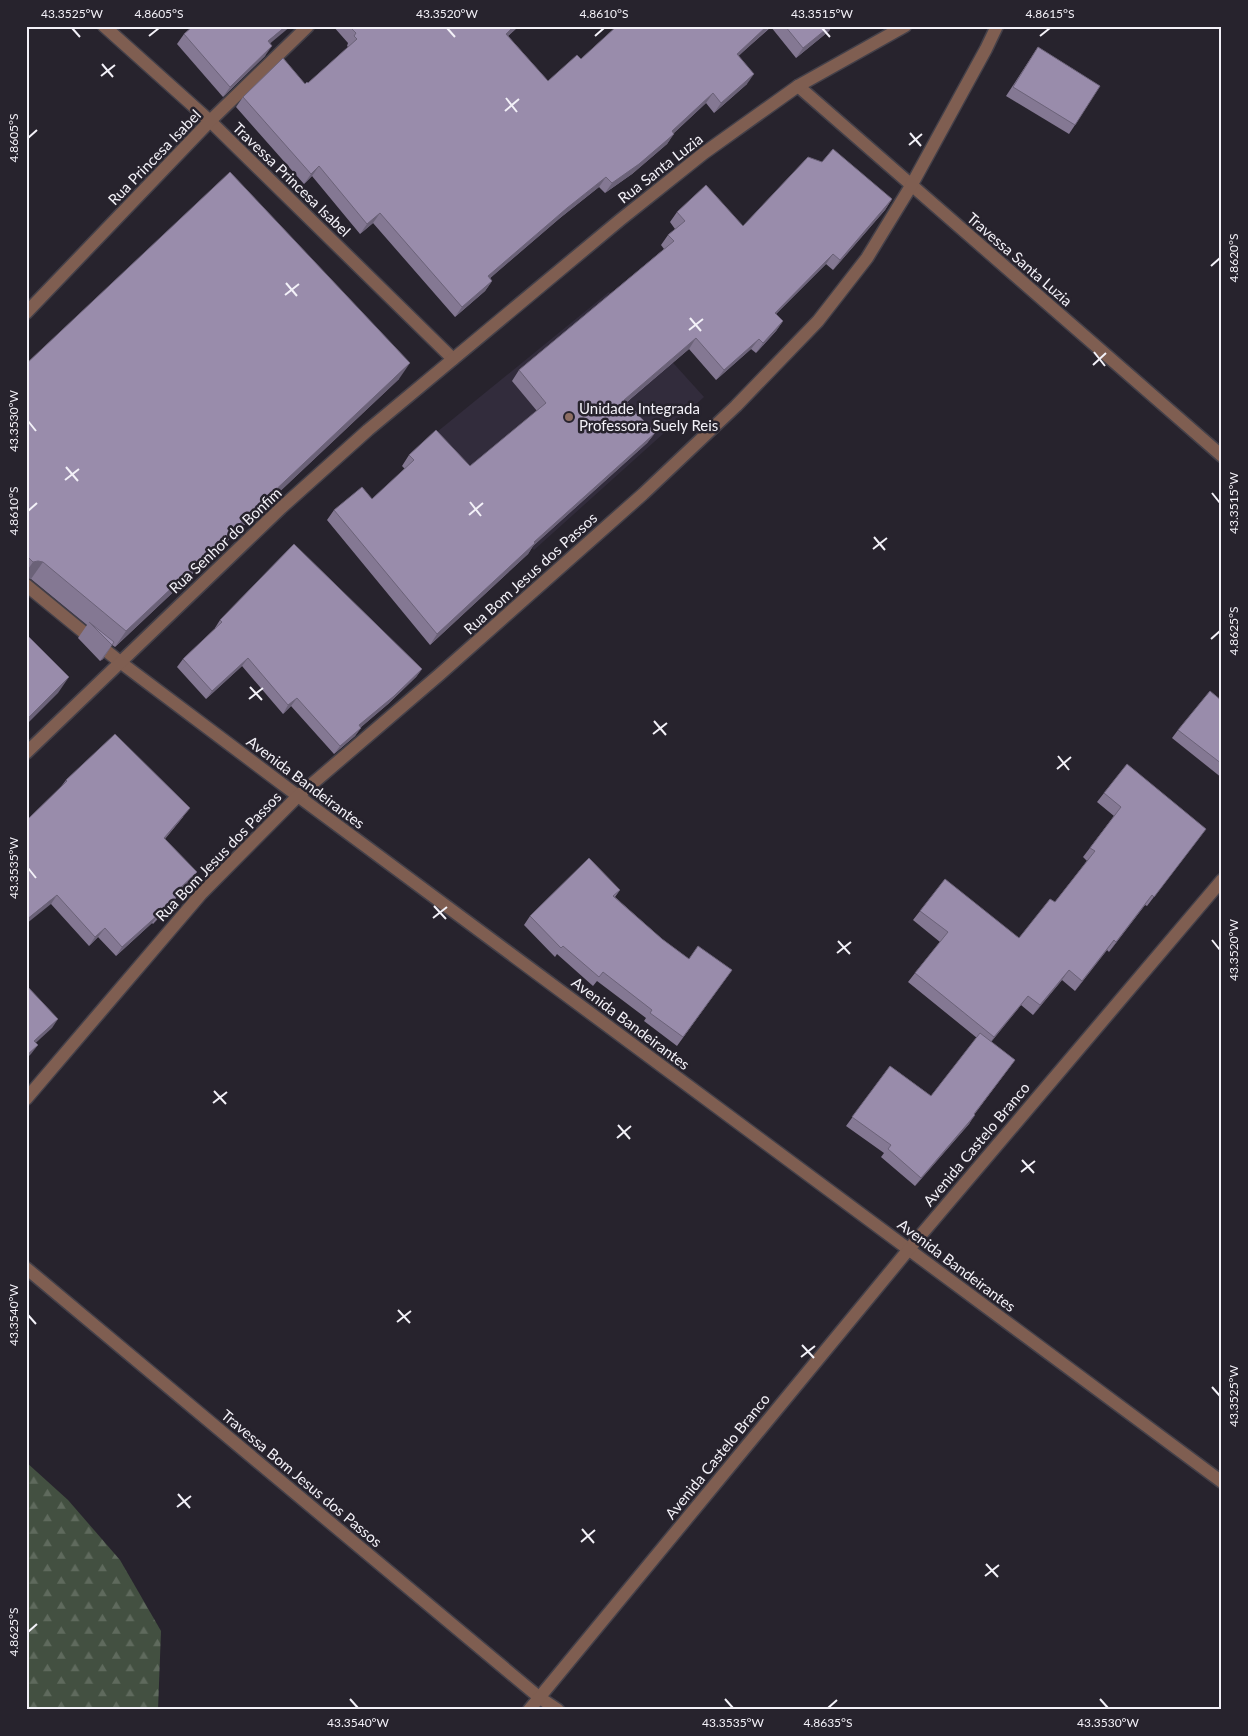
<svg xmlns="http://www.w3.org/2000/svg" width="1248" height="1736" viewBox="0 0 1248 1736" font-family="Lato,sans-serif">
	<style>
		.built { fill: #322c3c }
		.forest { fill: url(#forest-firs) }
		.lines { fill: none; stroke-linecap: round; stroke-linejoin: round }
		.minor-casing { stroke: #444049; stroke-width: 15 }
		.minor { stroke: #7f5e51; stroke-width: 12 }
		.wall { fill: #847893 }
		.shaded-wall { fill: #6b6278 }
		.building { fill: #998cab; stroke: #6b6278 }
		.ticks { fill: none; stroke: #f3f1f8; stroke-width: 2 }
		.education-dot { fill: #8d6e63; stroke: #27232d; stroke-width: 2 }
		.labels { text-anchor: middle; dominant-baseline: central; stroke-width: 5; stroke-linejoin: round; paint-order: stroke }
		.street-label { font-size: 15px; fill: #f3f1f8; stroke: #27232d }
		.poi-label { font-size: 15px; fill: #f3f1f8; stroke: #27232d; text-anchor: start }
		.neatline { fill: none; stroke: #f3f1f8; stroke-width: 2 }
		.ticks-label { font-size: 12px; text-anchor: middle; fill: #f3f1f8 }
	</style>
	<defs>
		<pattern id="forest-firs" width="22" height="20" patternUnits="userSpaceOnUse" patternTransform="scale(1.25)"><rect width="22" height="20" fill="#435041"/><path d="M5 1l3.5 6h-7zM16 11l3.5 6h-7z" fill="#5f6a5d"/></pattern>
	</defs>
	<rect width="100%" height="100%" fill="#27232d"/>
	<!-- built -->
	<path class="built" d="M 609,292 L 704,397 L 534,550 L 432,436 Z"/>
	<!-- forest -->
	<path class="forest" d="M 26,1462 L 68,1500 L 120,1560 L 161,1631 L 158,1710 L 26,1710 Z"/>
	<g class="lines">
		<!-- minor casing -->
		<g class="minor-casing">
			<g id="minor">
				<path d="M 104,26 L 210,121 L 453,359"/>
				<path d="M 798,86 L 1222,456"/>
				<path d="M 26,313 L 210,121 L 308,26"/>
				<path d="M 26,585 L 120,662 L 298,796 L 1222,1482"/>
				<path d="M 26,753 L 281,508 L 368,430 L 620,220 L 704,153 L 798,86 L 905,26"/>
				<path d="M 26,1099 L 201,894 L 298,796 L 439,675 L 643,494 L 736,406 L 818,321 L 867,258 L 911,186 L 986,49 L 997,26"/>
				<path d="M 26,1268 L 540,1698 L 558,1710"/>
				<path d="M 529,1710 L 909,1249 L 1222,880"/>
			</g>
		</g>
		<!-- minor -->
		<use href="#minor" class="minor"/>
	</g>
	<!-- wall -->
	<g class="wall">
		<path d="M 333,26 L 519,26 L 508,36 L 548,81 L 581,59 L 617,26 L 832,26 L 829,31 L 796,58 L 771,27 L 738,56 L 747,84 L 714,113 L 706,103 L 674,133 L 667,144 L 632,174 L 605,193 L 599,187 L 560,218 L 490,278 L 492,281 L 485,291 L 455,317 L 373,223 L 360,234 L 312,176 L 304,184 L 236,107 L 243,97 L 308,83 L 348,47 L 347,46 L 348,43 Z"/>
		<path d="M 184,34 L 270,44 L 265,56 L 223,97 L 177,44 Z"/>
		<path d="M 1038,47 L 1075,125 L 1069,134 L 1006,96 Z"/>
		<path d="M 892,199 L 885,210 L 833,270 L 826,264 L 776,314 L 783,321 L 776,331 L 756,353 L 751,349 L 716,380 L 689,349 L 627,402 L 655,433 L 647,443 L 533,546 L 528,554 L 430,645 L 327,520 L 334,510 L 372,499 L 405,469 L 402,466 L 409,455 L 470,466 L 537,411 L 512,381 L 519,370 L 664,249 L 661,245 L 668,235 L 675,229 L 670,222 L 677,212 L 743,226 Z"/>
		<path d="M 26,364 L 399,379 L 115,647 L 112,645 L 103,659 L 100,661 L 78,638 L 87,625 L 31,579 L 26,577 Z"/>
		<path d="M 220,620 L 422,669 L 416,677 L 388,704 L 361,727 L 355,736 L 334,754 L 291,706 L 283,714 L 242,666 L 206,699 L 177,667 L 183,659 L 215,629 L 215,628 Z"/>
		<path d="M 1222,701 L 1222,778 L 1172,738 L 1178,730 Z"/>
		<path d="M 66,780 L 183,817 L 165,839 L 190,881 L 179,892 L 180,893 L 173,902 L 153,924 L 152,923 L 116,956 L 98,937 L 89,946 L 51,904 L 60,788 Z"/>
		<path d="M 1104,793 L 1199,838 L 1147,906 L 1145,905 L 1109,952 L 1107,950 L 1075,991 L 1062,980 L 1033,1015 L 1021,1005 L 991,1042 L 1015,1060 L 974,1115 L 969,1124 L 915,1186 L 881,1157 L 884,1153 L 846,1126 L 890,1066 L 931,1096 L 977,1038 L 908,982 L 915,973 L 940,942 L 913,920 L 920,911 L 1019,938 L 1055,902 L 1087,861 L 1083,857 L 1114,816 L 1097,802 Z"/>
		<path d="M 620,890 L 615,897 L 662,939 L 689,959 L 732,970 L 677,1046 L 644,1021 L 646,1018 L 597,981 L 593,986 L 557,954 L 555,957 L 524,925 L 530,916 Z"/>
	</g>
	<!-- shaded-wall -->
	<g class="shaded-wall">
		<path d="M 286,26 L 291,26 L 261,51 L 268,41 Z"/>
		<path d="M 514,26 L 519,26 L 499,44 L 506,34 Z"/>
		<path d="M 767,26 L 771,26 L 730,64 L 737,54 Z"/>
		<path d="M 830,26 L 832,26 L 829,31 L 796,58 L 803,48 Z"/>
		<path d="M 272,46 L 265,56 L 223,97 L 230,87 Z"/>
		<path d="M 754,74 L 747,84 L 714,113 L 721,103 Z"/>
		<path d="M 713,93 L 706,103 L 665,141 L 672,131 Z"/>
		<path d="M 674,134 L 667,144 L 632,174 L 605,193 L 612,183 Z"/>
		<path d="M 319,166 L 312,176 L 304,184 L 311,174 Z"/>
		<path d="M 606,177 L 599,187 L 560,218 L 481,286 L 488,276 L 567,208 Z"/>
		<path d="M 892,199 L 885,210 L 833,270 L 840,260 Z"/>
		<path d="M 380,213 L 373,223 L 360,234 L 367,224 Z"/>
		<path d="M 833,254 L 826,264 L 767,323 L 775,313 Z"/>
		<path d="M 492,281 L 485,291 L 455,317 L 462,307 Z"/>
		<path d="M 783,321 L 776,331 L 756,353 L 763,343 Z"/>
		<path d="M 696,338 L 689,349 L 617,410 L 624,400 Z"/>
		<path d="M 759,339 L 751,349 L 716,380 L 724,370 Z"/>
		<path d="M 410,363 L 399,379 L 115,647 L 126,631 Z"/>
		<path d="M 655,433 L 647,443 L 533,546 L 528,554 L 430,645 L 437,634 L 534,542 Z"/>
		<path d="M 38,561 L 43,562 L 31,579 L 26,577 L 26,572 L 33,562 Z"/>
		<path d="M 114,642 L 103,659 L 100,661 L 112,645 Z"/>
		<path d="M 248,658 L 242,666 L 206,699 L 212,691 Z"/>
		<path d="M 422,669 L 416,677 L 388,704 L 353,734 L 359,725 Z"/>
		<path d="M 69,677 L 58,693 L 26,725 L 26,720 Z"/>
		<path d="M 297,698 L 291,706 L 283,714 L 288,705 Z"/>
		<path d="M 361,728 L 355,736 L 334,754 L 340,746 Z"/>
		<path d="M 190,808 L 183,817 L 158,847 L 164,838 Z"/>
		<path d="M 197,872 L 190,881 L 171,900 L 178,890 Z"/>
		<path d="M 180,893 L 173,902 L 153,924 L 160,915 Z"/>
		<path d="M 57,895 L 51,904 L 26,924 L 26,920 Z"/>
		<path d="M 1152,895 L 1145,905 L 1109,952 L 1116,942 Z"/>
		<path d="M 159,914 L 152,923 L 116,956 L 122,947 Z"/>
		<path d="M 105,928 L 98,937 L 89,946 L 95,937 Z"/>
		<path d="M 1114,940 L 1107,950 L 1075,991 L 1082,981 Z"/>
		<path d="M 1069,970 L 1062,980 L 1033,1015 L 1040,1005 Z"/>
		<path d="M 1028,996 L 1021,1005 L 987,1047 L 994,1037 Z"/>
		<path d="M 58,1019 L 52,1028 L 28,1050 L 34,1041 Z"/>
		<path d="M 38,1045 L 31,1054 L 26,1059 L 26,1056 Z"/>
		<path d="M 975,1115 L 969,1124 L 915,1186 L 921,1178 Z"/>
	</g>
	<!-- building -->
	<g class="building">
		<path d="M 193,26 L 286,26 L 268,41 L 272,46 L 230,87 L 184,34 Z"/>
		<path d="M 349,26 L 514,26 L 506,34 L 548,81 L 577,55 L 581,59 L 617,26 L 767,26 L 737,54 L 754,74 L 721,103 L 713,93 L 672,131 L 674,134 L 639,164 L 612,183 L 606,177 L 567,208 L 488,276 L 492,281 L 462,307 L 380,213 L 367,224 L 319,166 L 311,174 L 243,97 L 283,58 L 305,84 L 307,82 L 308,83 L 357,39 L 354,36 L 356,33 Z"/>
		<path d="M 785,26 L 830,26 L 803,48 Z"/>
		<path d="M 1038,47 L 1100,86 L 1075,125 L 1013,87 Z"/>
		<path d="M 833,149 L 892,199 L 840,260 L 833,254 L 775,313 L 783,321 L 763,343 L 759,339 L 724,370 L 696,338 L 624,400 L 655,433 L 534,542 L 535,543 L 437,634 L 334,510 L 362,487 L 372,499 L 414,460 L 409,455 L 436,430 L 470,466 L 546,403 L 519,370 L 674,241 L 668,235 L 685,221 L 677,212 L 706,185 L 743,226 L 808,157 L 822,162 Z"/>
		<path d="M 230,172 L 410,363 L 126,631 L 43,562 L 38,561 L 33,562 L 26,555 L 26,364 Z"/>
		<path d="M 294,544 L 422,669 L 394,696 L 359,725 L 361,728 L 340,746 L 297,698 L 288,705 L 248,658 L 212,691 L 183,659 L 222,622 L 220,620 Z"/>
		<path d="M 89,622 L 114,642 L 112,645 Z"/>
		<path d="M 26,634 L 69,677 L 26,720 Z"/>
		<path d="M 1210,691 L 1222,701 L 1222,764 L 1178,730 Z"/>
		<path d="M 115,734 L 190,808 L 164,838 L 197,872 L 178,890 L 180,893 L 160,915 L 159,914 L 122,947 L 105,928 L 95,937 L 57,895 L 26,920 L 26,821 L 67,781 L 66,780 Z"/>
		<path d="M 1127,764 L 1206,829 L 1154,897 L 1152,895 L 1116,942 L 1114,940 L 1082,981 L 1069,970 L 1040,1005 L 1028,996 L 994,1037 L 915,973 L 948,932 L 920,911 L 945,879 L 1019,938 L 1050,899 L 1055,902 L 1095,851 L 1090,848 L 1121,807 L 1104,793 Z"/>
		<path d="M 589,858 L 620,890 L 613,896 L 662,939 L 689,959 L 698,946 L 732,970 L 683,1037 L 650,1013 L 652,1010 L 603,972 L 599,977 L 563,946 L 561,948 L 530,916 Z"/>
		<path d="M 26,985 L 58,1019 L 34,1041 L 38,1045 L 26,1056 Z"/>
		<path d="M 980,1033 L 1015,1060 L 974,1114 L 975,1115 L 921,1178 L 888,1149 L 891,1145 L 852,1117 L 890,1066 L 931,1096 Z"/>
	</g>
	<!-- ticks -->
	<path class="ticks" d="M 72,28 L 80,37M 447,28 L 455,37M 822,28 L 830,37M 149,36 L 159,28M 595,36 L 604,28M 1040,36 L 1050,28M 102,64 L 113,77M 101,76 L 115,65M 506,98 L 517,112M 505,111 L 519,99M 910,133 L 921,146M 28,138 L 37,130M 909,145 L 922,134M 1211,266 L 1220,258M 286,283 L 297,296M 285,295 L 299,284M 690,318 L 701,331M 689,330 L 703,319M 1094,352 L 1105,366M 1093,365 L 1106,353M 28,421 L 36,431M 66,467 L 78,481M 65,480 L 79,469M 1212,493 L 1220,503M 470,502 L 481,516M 28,511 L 37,503M 469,515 L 483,503M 874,537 L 885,550M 873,549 L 887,538M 1211,639 L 1220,631M 250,687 L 262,700M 249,699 L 263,688M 654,721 L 666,735M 653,734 L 667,723M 1058,756 L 1069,770M 1057,769 L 1071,757M 28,868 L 36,878M 434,906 L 446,919M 433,918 L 447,907M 1212,940 L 1220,950M 838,941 L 850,954M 837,953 L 851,942M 214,1091 L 226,1104M 213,1103 L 227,1092M 618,1125 L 630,1139M 617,1138 L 631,1126M 1022,1160 L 1034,1173M 1021,1172 L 1035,1161M 398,1310 L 410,1323M 28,1315 L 36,1324M 397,1322 L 411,1311M 802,1345 L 814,1358M 801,1357 L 815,1346M 1212,1387 L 1220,1396M 178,1494 L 190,1508M 177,1507 L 191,1496M 582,1529 L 594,1543M 581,1542 L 595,1530M 986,1564 L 998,1577M 985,1576 L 999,1565M 28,1632 L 37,1624M 350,1699 L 358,1708M 725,1699 L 733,1708M 1100,1699 L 1108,1708M 828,1708 L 837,1700"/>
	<!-- markers -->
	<circle class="education-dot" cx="569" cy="417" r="5"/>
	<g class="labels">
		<!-- street labels -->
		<g class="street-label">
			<text transform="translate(154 157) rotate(-46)">Rua Princesa Isabel</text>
			<text transform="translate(660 168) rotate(-38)">Rua Santa Luzia</text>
			<text transform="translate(292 179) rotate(44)">Travessa Princesa Isabel</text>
			<text transform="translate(1020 259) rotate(41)">Travessa Santa Luzia</text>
			<text transform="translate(225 540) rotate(-43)">Rua Senhor do Bonfim</text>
			<text transform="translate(530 573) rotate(-42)">Rua Bom Jesus dos Passos</text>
			<text transform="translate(306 782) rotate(37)">Avenida Bandeirantes</text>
			<text transform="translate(218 856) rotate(-46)">Rua Bom Jesus dos Passos</text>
			<text transform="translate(631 1023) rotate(37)">Avenida Bandeirantes</text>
			<text transform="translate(976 1144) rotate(-50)">Avenida Castelo Branco</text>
			<text transform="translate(957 1265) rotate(37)">Avenida Bandeirantes</text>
			<text transform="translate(717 1456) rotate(-51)">Avenida Castelo Branco</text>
			<text transform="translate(302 1478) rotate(40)">Travessa Bom Jesus dos Passos</text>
		</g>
		<!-- poi labels -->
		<g class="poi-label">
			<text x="579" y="408">Unidade Integrada<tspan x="579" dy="17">Professora Suely Reis</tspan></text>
		</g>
	</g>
	<!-- border -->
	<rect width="1248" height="1736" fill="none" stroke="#27232d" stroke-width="55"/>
	<rect x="28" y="28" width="1192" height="1680" class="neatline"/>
	<g class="ticks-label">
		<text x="72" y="18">43.3525°W</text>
		<text x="159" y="18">4.8605°S</text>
		<text x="447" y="18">43.3520°W</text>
		<text x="604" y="18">4.8610°S</text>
		<text x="822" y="18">43.3515°W</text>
		<text x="1050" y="18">4.8615°S</text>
		<text transform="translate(14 138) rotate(-90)" y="4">4.8605°S</text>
		<text transform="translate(1234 258) rotate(-90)" y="4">4.8620°S</text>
		<text transform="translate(14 421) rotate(-90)" y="4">43.3530°W</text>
		<text transform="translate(1234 503) rotate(-90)" y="4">43.3515°W</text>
		<text transform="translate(14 511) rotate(-90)" y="4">4.8610°S</text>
		<text transform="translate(1234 631) rotate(-90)" y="4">4.8625°S</text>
		<text transform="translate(14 868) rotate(-90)" y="4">43.3535°W</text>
		<text transform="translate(1234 950) rotate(-90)" y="4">43.3520°W</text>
		<text transform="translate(14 1315) rotate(-90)" y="4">43.3540°W</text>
		<text transform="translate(1234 1396) rotate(-90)" y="4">43.3525°W</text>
		<text transform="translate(14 1632) rotate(-90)" y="4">4.8625°S</text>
		<text x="358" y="1727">43.3540°W</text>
		<text x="733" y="1727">43.3535°W</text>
		<text x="828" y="1727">4.8635°S</text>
		<text x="1108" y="1727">43.3530°W</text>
	</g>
</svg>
